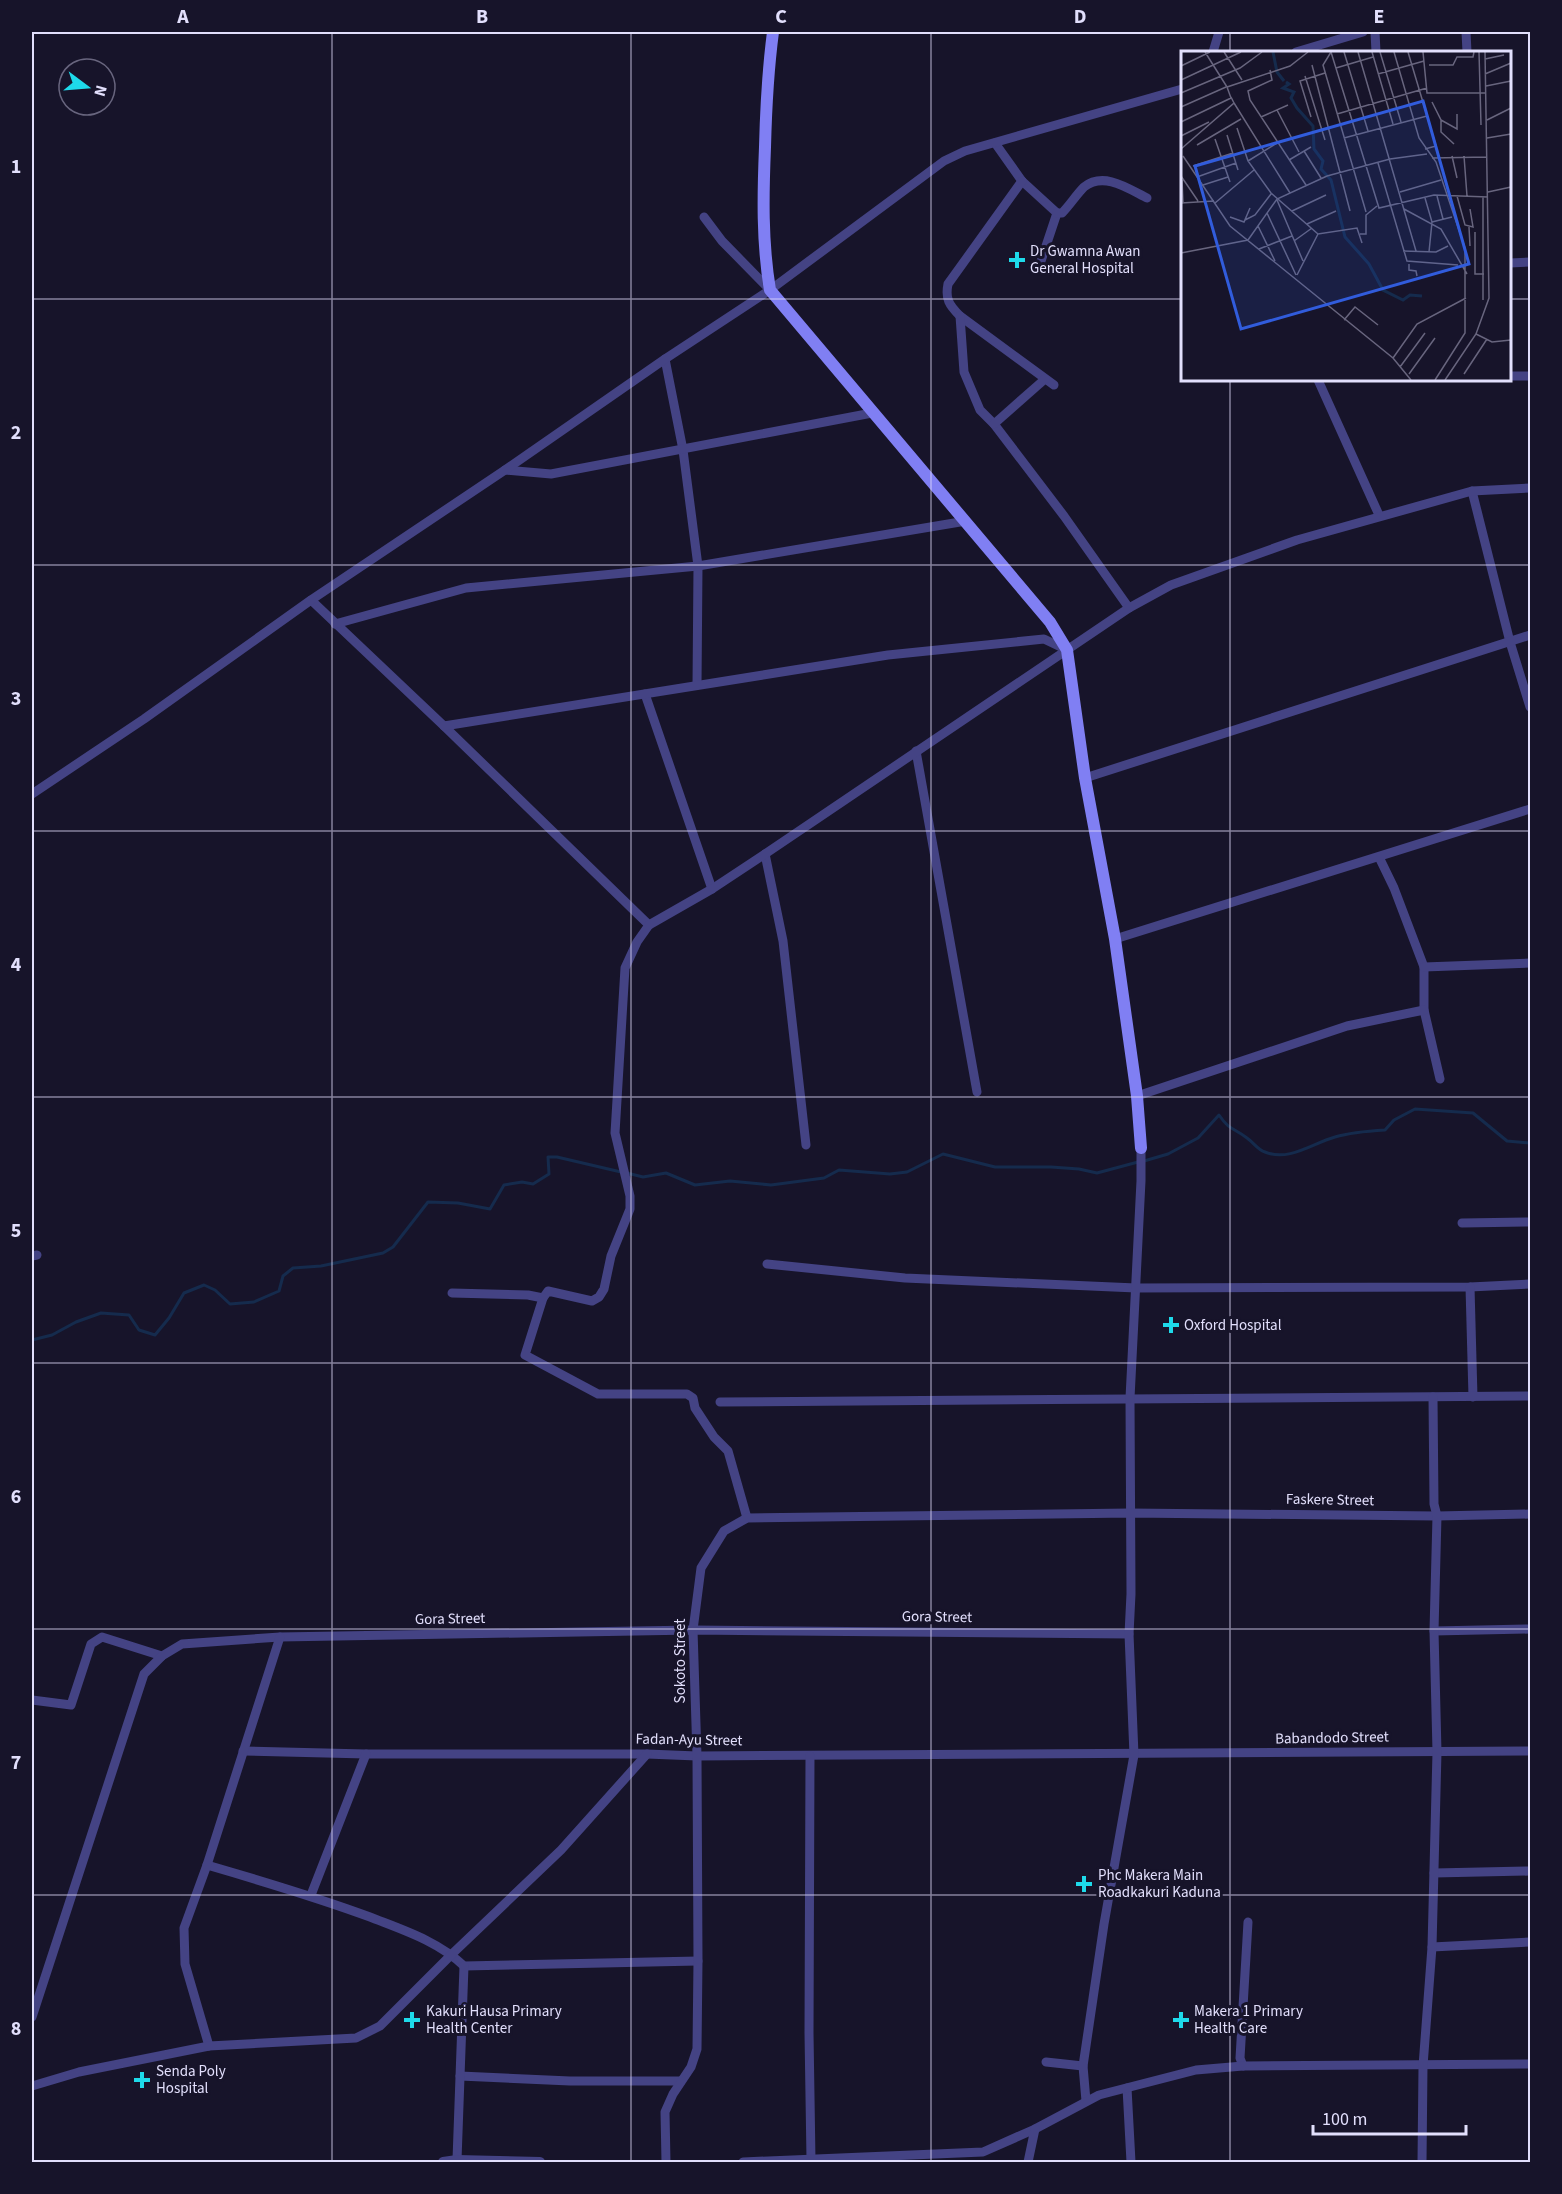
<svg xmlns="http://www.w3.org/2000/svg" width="1562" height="2194" viewBox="0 0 1562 2194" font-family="'Source Sans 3',sans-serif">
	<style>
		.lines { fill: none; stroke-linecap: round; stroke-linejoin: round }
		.stream { stroke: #152b4d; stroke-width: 3 }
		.minor { stroke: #444384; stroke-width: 9 }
		.tertiary { stroke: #444384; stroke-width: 10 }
		.secondary { stroke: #807ff3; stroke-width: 12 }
		.grid { fill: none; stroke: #e2dffc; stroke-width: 1.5; stroke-opacity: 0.55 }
		.poi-dot { fill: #1edaea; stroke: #17142a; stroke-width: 2 }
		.labels { text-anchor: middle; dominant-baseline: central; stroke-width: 6; stroke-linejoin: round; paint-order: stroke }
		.poi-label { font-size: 15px; fill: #e2dffc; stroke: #17142a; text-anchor: start }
		.street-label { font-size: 15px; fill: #e2dffc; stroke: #17142a }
		.inset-river { fill: none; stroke: #152b4d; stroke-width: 3 }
		.inset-road { fill: none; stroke: #68657e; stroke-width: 1.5 }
		.view { fill: #315cdc; fill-opacity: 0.15; stroke: #315cdc; stroke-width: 3 }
		.inset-edge { fill: none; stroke: #e2dffc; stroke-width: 3 }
		.neatline { fill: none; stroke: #e2dffc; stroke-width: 2 }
		.grid-label { font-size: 20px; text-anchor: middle; font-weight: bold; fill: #e2dffc }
	</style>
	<rect width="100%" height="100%" fill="#17142a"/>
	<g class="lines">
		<!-- stream -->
		<g class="stream">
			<path d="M 1144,1161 L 1168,1154 L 1198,1138 L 1219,1115 C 1229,1130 1234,1128 1247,1138 C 1253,1142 1258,1150 1265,1152 C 1289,1162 1313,1143 1335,1137 C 1352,1132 1368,1131 1385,1130 L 1394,1120 L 1415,1109 L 1473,1113 L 1507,1141 L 1530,1143"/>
			<path d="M 627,1173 L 643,1177 L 666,1173 L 695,1185 L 730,1181 L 771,1185 L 824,1178 L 839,1170 L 890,1174 L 907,1172 L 943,1154 L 995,1167 L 1051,1167 L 1079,1169 L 1097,1173 L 1138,1162"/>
			<path d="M 32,1340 L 52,1335 L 76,1322 L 101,1313 L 129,1315 L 139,1330 L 155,1335 L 169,1318 L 184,1293 L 204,1285 L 215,1290 L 230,1304 L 254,1302 L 279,1291 L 283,1276 L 293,1268 L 321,1266 L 383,1253 L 393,1247 L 428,1202 L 458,1203 L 490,1209 L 504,1185 L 522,1182 L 533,1184 L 549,1174 L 548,1157 L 557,1157 L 621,1172"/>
		</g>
		<!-- minor -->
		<g class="minor">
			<path d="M 1375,32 L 1376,52"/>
			<path d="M 1466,32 L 1467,52"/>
			<path d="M 1213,52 L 1219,32"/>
			<path d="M 1296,52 L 1363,32"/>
			<path d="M 995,143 L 1022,181 L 1057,213 L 1041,261"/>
			<path d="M 1022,181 L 948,284 C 945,299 949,305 960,316 L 1054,385"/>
			<path d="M 1057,213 L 1062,213 C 1070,205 1076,195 1084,187 C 1104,171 1129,189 1147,198"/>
			<path d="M 704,217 L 722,241 L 770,290"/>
			<path d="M 1510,263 L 1530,262"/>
			<path d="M 960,316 L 964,372 L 980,410 L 994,424 L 1064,516 L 1129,608"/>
			<path d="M 665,359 L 683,450 L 698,566 L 697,685"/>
			<path d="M 1510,376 L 1530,376"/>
			<path d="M 1318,380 L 1379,515"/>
			<path d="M 994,424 L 1045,379"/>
			<path d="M 505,470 L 551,474 L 872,413"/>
			<path d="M 1472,491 L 1510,642 L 1530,707"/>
			<path d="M 311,600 L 444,726 L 649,925"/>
			<path d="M 335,624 L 466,588 L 698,566 L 966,521"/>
			<path d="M 645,694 L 712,889"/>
			<path d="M 444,726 L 888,655 L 1044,639 L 1067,650"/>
			<path d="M 916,751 L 977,1092"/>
			<path d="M 1085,778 L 1530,635"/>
			<path d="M 32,794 L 144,719 L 311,600 L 505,470 L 665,359 L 770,290 L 944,161 L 965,151 L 1182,89"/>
			<path d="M 765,854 L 783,941 L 806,1145"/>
			<path d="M 1379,857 L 1394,888 L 1424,967 L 1424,1010 L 1440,1079"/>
			<path d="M 1115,939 L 1530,809"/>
			<path d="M 1424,967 L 1530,963"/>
			<path d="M 1137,1096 L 1347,1026 L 1424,1010"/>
			<path d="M 1462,1223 L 1530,1222"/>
			<path d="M 32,1256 L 37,1255"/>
			<path d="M 767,1264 L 905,1278 L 1136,1288 L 1470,1287 L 1530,1284"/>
			<path d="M 1470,1287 L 1473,1397"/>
			<path d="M 452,1293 L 528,1295 L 543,1298 L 548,1291 L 592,1301 L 599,1297 L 604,1289 L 611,1256 L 630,1209 L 630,1196 L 615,1133 L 625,968 L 637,942 L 649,925 L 712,889 L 765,854 L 1129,608 L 1171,585 L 1297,540 L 1472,491 L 1530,488"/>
			<path d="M 543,1298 L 525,1355 L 598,1394 L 687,1394 L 693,1398 L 695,1408 L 714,1437 L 728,1451 L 747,1518"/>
			<path d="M 720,1402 L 1530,1396"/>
			<path d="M 1434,1631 L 1530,1629"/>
			<path d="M 32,1700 L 71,1705 L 91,1644 L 102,1637 L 162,1656"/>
			<path d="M 243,1751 L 366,1754 L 647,1754 L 697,1756 L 1530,1751"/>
			<path d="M 810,1756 L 809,2033 L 811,2160"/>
			<path d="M 207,1865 C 262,1881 316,1897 370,1917 C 403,1930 438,1941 464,1966 L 698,1961"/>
			<path d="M 1434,1873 L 1530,1871"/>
			<path d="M 311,1895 L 366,1754"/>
			<path d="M 1432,1947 L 1530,1942"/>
			<path d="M 32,2017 L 144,1674 L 162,1656 L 182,1644 L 280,1637 L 693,1630 L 1129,1634"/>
			<path d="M 209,2046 L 185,1964 L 184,1928 L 207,1865 L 280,1637"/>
			<path d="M 1046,2062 L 1083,2066"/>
			<path d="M 1243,2066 L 1240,2058 L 1248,1922"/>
			<path d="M 460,2076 L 570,2081 L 681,2081"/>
			<path d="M 32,2086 L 79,2072 L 209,2046 L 356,2038 L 380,2026 L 452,1954 L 561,1850 L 647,1754"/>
			<path d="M 1127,2088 L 1131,2162"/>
			<path d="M 1086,2101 L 1083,2066 L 1104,1924 L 1134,1755 L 1129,1634 L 1131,1594 L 1130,1398 L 1141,1181 L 1141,1148"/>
			<path d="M 457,2160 L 464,1966"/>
			<path d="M 666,2162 L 665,2112 L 673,2094 L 691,2067 L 697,2049 L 698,1961 L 697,1756 L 693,1630 L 701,1568 L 724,1531 L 747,1518 L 1130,1513 L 1437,1516 L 1530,1514"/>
			<path d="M 743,2162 L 983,2152 L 1035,2129 L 1099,2095 L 1196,2070 L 1243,2066 L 1530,2064"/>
			<path d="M 1028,2162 L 1035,2129"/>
			<path d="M 1422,2162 L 1423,2066 L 1432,1947 L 1437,1752 L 1434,1631 L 1437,1516 L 1434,1504 L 1433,1397"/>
		</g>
		<!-- tertiary -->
		<path class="tertiary" d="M 443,2162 L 457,2160 L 540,2162"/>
		<!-- secondary -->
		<path class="secondary" d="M 773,32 C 768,70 766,108 765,147 C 763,195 762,242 770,290 L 1050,622 L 1067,650 L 1085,778 L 1115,939 L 1137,1096 L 1141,1148"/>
	</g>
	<!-- grid -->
	<path class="grid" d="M 332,32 L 332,2162M 631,32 L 631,2162M 931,32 L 931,2162M 1230,32 L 1230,52M 32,299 L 1182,299M 1510,299 L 1530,299M 1230,380 L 1230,2162M 32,565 L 1530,565M 32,831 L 1530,831M 32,1097 L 1530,1097M 32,1363 L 1530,1363M 32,1629 L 1530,1629M 32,1895 L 1530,1895"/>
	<!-- markers -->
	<g class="poi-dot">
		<path d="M1014 251h6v6h6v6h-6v6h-6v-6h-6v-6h6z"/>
		<path d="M1168 1316h6v6h6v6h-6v6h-6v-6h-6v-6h6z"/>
		<path d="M1081 1875h6v6h6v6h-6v6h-6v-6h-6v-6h6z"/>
		<path d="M409 2011h6v6h6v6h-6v6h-6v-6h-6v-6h6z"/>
		<path d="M1178 2011h6v6h6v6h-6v6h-6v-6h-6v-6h6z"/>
		<path d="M139 2071h6v6h6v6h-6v6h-6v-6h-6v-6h6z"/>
	</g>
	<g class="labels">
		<!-- poi labels -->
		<g class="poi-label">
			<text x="1030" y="251">Dr Gwamna Awan<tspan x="1030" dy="17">General Hospital</tspan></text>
			<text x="1184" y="1325">Oxford Hospital</text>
			<text x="1098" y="1875">Phc Makera Main<tspan x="1098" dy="17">Roadkakuri Kaduna</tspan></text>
			<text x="426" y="2011">Kakuri Hausa Primary<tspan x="426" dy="17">Health Center</tspan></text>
			<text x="1194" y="2011">Makera 1 Primary<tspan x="1194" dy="17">Health Care</tspan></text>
			<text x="156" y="2071">Senda Poly<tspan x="156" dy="17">Hospital</tspan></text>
		</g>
		<!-- street labels -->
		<g class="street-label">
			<text transform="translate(1330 1500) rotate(1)">Faskere Street</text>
			<text transform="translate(937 1617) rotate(1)">Gora Street</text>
			<text transform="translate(450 1619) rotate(-1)">Gora Street</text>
			<text transform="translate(680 1661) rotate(-90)">Sokoto Street</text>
			<text transform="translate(1332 1738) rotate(-1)">Babandodo Street</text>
			<text transform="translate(689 1740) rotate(1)">Fadan-Ayu Street</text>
		</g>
	</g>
	<!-- overview -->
	<g transform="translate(1181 51)">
		<rect width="330" height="330" fill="#17142a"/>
		<path class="inset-river" d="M 92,1 L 96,21 L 103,30M 105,31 L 108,33 L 102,37 L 113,41 L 110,47 L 116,57 L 132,75 L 133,98 L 142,110 L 140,118 L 150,129 L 164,186 L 188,213 L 202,239 L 222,249 L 229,244 L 241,245"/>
		<path class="inset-road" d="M 24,1 L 46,36 L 109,15 L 127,1M 43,1 L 61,29M 150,1 L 198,157 L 253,144 L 307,146M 150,1 L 142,14 L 185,161M 163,1 L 187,80M 177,1 L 235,200M 191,1 L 212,73M 199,1 L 220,71M 213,1 L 238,87 L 255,111 L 284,197 L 284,282 L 254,329M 227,1 L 255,95 L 244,98M 242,1 L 246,42 L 305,42M 298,1 L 300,74M 304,8 L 323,4M 131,14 L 169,160M 248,14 L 272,14 L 276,6 L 292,6 L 293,1M 0,15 L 29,1M 155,17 L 192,6M 89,19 L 91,29 L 67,40 L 69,49 L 125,134M 197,23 L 243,10M 304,23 L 330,12M 124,25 L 144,89M 0,29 L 60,1M 305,35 L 330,30M 0,42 L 59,17 L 81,1M 251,51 L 260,69 L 260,81 L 273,93M 53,52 L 109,142M 0,56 L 45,36M 96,59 L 118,101M 156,63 L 246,37M 80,66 L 107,54M 130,66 L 119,30 L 144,22M 260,69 L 276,78 L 276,63M 306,69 L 330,57M 0,71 L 50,47 L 46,36M 56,77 L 67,110 L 90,142 L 137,183 L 176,177 L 181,192M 46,84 L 57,119M 0,85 L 28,71M 163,87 L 246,65M 306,87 L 330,83M 34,88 L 49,131M 16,94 L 60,68M 0,98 L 53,52 L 50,46M 123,100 L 140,127M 2,105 L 49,175 L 212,307 L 230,329M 271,105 L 276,127M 283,105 L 286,145M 251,107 L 306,106M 108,109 L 130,96M 67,110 L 96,92M 197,112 L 226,210 L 277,214M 12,115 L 52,102M 0,125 L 17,150M 146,125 L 209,108 L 246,103M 16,126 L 55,112M 1,129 L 2,151M 22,134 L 47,126M 219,141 L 260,129M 307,141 L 330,136M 256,145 L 262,168M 276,145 L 284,174 L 292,176 L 289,158M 244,147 L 251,171 L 248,201M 96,149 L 122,210M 0,152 L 33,150M 34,152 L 73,119M 223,158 L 260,178 L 286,223M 111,160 L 145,144M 86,162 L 115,224M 49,166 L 63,171 L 69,157M 64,169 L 74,164 L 90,143M 251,171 L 271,166M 126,173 L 155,160M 77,175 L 94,210M 288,176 L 289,195M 294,181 L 294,223 L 303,223M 179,183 L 185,183 L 185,164 L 196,155M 113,190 L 131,177M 78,198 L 111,185M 222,200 L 255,201 L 267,195M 0,202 L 67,189 L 96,148 L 146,125M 228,213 L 228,219 L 235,220 L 236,225M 116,224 L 137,183M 302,249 L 302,146M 163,269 L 174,256 L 197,274M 295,283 L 311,291 L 330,289M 212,307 L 236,273 L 285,247M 219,316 L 244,282M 228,323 L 254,287M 283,323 L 306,288M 264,329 L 295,283 L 308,247 L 304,1"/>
		<path class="view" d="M 242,50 L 288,213 L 60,278 L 14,115 Z"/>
		<rect width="330" height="330" class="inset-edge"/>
	</g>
	<!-- border -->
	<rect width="1562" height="2194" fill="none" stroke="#17142a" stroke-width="66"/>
	<!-- north arrow -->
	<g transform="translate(87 87) rotate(106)"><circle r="28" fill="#17142a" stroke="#68657e" stroke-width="1.5"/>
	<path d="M0-4.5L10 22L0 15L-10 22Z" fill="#1edaea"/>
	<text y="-9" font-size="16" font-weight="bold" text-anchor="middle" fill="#e2dffc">N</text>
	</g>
	<!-- scale -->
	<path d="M1313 2125v9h153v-9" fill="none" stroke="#e2dffc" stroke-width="3"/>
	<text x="1322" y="2125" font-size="18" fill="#e2dffc" stroke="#17142a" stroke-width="4.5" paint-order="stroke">100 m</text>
	<rect x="33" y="33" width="1496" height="2128" class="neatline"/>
	<g class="grid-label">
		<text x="183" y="23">A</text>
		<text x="482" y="23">B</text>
		<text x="781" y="23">C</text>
		<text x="1080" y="23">D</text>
		<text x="1379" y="23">E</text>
		<text x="16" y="173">1</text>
		<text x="16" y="439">2</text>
		<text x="16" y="705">3</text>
		<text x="16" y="971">4</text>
		<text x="16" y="1237">5</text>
		<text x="16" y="1503">6</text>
		<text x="16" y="1769">7</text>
		<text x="16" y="2035">8</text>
	</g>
</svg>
